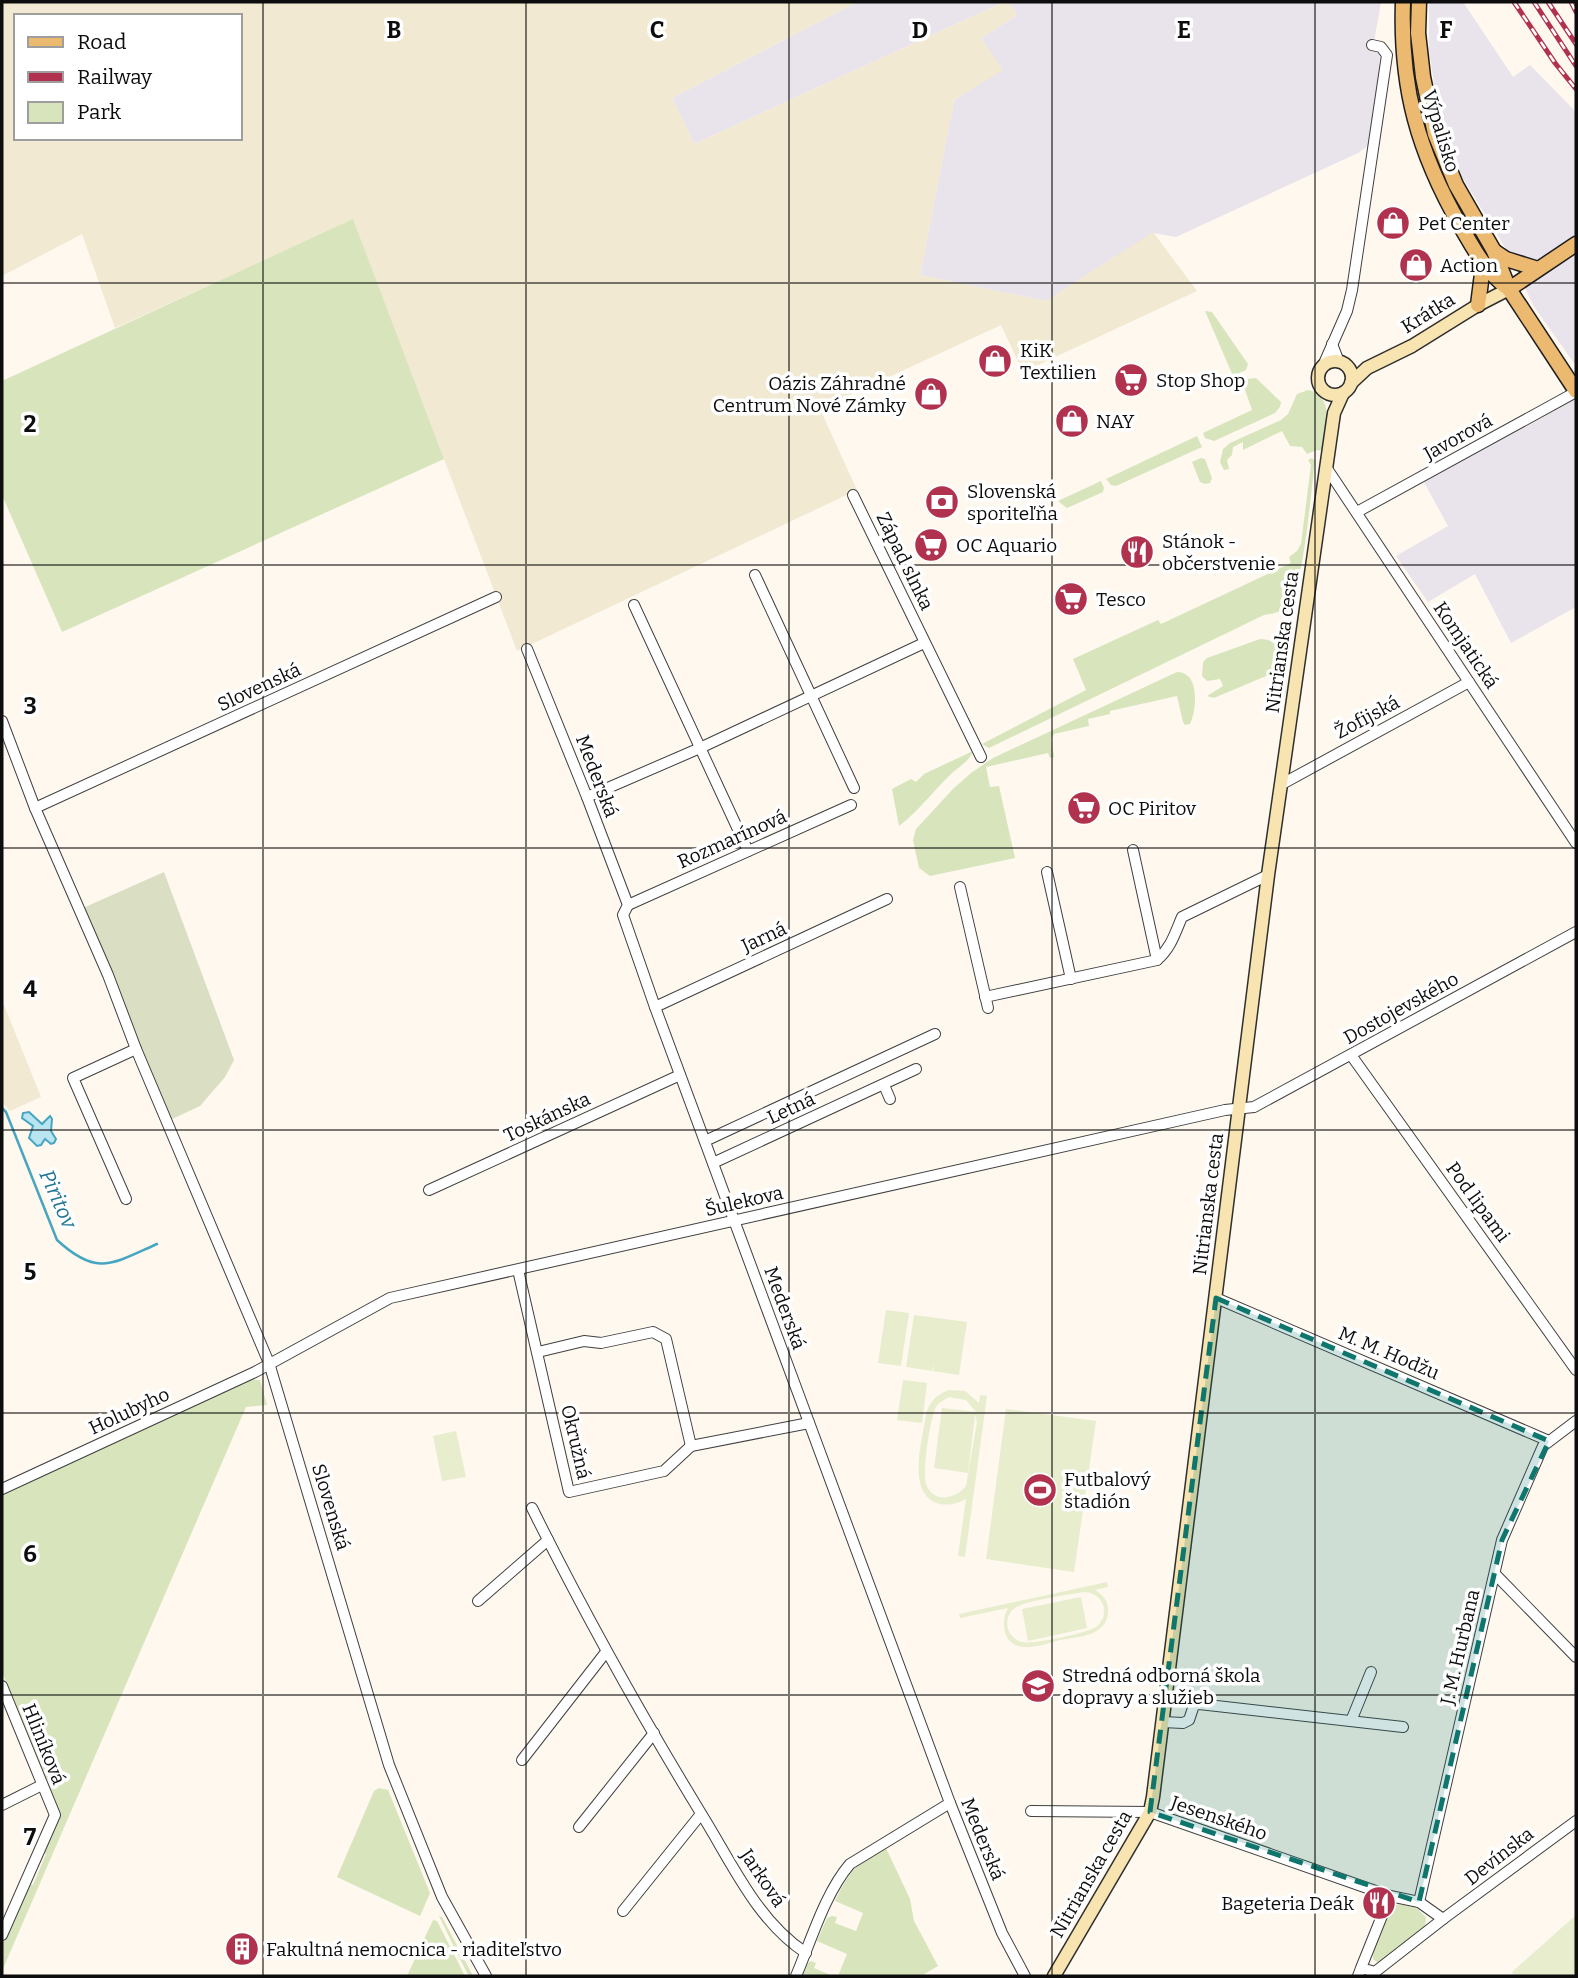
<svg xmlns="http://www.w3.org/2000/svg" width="1578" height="1978" viewBox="0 0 1578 1978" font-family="Bitter,serif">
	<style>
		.industrial { fill: #e9e3eb }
		.farmland { fill: #f1e9d2; fill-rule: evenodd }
		.green { fill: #d8e5bc }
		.cemetery { fill: #dadec2 }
		.pitch { fill: #e7edcd; fill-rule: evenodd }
		.water { fill: #b9e5f0; stroke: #46a5c1; stroke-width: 2 }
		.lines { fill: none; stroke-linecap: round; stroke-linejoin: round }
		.stream { stroke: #46a5c1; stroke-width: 2.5 }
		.street-casing { stroke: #404040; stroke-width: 12 }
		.secondary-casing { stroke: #2f2f2f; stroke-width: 15 }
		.primary-casing { stroke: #1e1e1e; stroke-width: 17 }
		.street { stroke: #fff; stroke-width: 10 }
		.secondary { stroke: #f8e4b0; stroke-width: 12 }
		.primary { stroke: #ecb971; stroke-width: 14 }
		.rail-casing { stroke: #b1324e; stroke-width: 5 }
		.rail { stroke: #fff; stroke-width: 2.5; stroke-dasharray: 8; stroke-linecap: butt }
		.marked { fill: #0f766e; fill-opacity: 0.2; stroke: #0f766e; stroke-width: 5; stroke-dasharray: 14 9; stroke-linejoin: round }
		.grid { fill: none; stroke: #0d0d0d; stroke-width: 2; stroke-opacity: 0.55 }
		.labels { text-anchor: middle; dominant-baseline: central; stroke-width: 7; stroke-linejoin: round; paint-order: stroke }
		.street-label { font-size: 19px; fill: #0d0d0d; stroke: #fff }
		.poi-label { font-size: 19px; fill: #0d0d0d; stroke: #fff; text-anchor: start }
		.water-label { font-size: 21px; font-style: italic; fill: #227694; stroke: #fff }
		.grid-label { font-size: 23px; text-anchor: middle; font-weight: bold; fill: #0d0d0d; stroke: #fff; stroke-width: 7; stroke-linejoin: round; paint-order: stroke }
	</style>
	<rect width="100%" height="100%" fill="#fef8ef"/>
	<!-- industrial -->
	<g class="industrial">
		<path d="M 857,2 L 1004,2 L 694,144 L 672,98 Z"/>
		<path d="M 1009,2 L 1381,2 L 1374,42 L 1380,53 L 1374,142 L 1358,153 L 1176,237 L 1153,233 L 1046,301 L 920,275 L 954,100 L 1002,70 L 981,38 L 1017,15 Z"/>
		<path d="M 1429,2 L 1463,2 L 1513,77 L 1530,65 L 1576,112 L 1576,366 L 1533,305 L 1511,257 L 1462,177 L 1439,115 L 1429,51 Z"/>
		<path d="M 1576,399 L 1576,607 L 1511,643 L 1475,574 L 1428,602 L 1396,556 L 1448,526 L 1424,482 Z"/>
	</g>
	<!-- farmland -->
	<g class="farmland">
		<path d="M 2,2 L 857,2 L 672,98 L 694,144 L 1004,2 L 1009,2 L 1017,15 L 981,38 L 1003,70 L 954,100 L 920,275 L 1046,301 L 1153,232 L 1197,291 L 1023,372 L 1001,325 L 820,409 L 857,490 L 517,651 L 353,220 L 115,328 L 82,234 L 2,276 ZM 16,16 L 240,16 L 240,138 L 16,138 Z"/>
		<path d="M 2,1000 L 41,1097 L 10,1111 L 2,1102 Z"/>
	</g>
	<!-- green -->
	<g class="green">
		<path d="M 353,219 L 444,459 L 62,632 L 2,495 L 2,381 Z"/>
		<path d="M 1205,311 L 1212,312 L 1248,364 L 1246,370 L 1233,376 Z"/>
		<path d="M 1256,378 L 1281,402 L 1280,407 L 1275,413 L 1214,441 L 1205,438 L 1203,433 L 1252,410 L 1243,384 L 1247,379 Z"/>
		<path d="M 1308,390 C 1335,394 1326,432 1324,451 L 1317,450 L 1307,454 L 1302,447 L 1290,446 L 1282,431 L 1243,450 L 1243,442 L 1233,447 L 1232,455 L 1227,460 L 1229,469 L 1224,470 L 1220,462 L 1223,449 L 1230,443 L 1281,420 L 1288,414 L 1297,394 Z"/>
		<path d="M 1197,436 L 1202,447 L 1116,486 L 1111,485 L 1106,479 Z"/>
		<path d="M 1201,458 L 1205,459 L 1212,478 L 1210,483 L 1205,484 L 1200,482 L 1192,462 Z"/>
		<path d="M 1312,458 L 1315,461 C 1311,489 1304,587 1288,605 C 1281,613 1274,613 1264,615 L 989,748 L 982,744 L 1086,690 L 1073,659 L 1158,620 L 1161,624 L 1291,563 L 1289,557 L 1297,551 L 1301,544 L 1311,465 L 1308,460 Z"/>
		<path d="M 1101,481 L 1104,488 L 1103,492 L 1067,508 L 1058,501 Z"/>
		<path d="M 1260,639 C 1296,641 1287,671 1285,697 L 1281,697 L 1283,669 L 1214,698 L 1207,696 L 1223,686 L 1220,679 L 1207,681 L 1202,676 L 1203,662 L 1207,658 Z"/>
		<path d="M 1177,672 C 1200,672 1197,709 1190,724 L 1185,725 L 1183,722 L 1177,696 L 1110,711 L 1110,714 L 1088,719 L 1089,726 L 1054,734 L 1051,739 L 1054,757 L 1050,758 L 1048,753 L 986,767 L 990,787 L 999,786 L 1015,858 L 930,876 L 919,868 L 913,840 L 916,829 L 953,789 L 971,773 L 993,758 Z"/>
		<path d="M 973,751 C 969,762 958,767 950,775 C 932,792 919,811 899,826 L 892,789 L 911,779 L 916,782 L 924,774 Z"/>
		<path d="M 248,1379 L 260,1380 L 267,1405 L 246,1407 L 2,1971 L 2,1945 L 28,1884 L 33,1885 L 46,1854 L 43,1852 L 57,1818 L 54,1799 L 2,1672 L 2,1493 Z"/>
		<path d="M 379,1788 L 388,1790 L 430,1893 L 420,1916 L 337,1877 L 374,1791 Z"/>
		<path d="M 885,1846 L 910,1899 L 914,1921 L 938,1966 L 921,1976 L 838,1976 L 847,1954 L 817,1941 L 827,1918 L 832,1916 L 837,1917 L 835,1923 L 856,1931 L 863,1913 L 835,1901 C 850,1870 856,1864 885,1846 Z"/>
		<path d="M 1398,1904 L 1415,1907 L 1426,1917 L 1425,1928 L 1379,1964 L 1373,1959 C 1372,1942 1385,1914 1398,1904 Z"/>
		<path d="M 439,1916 L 442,1917 L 473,1976 L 469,1976 L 466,1971 Z"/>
		<path d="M 433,1920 L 437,1921 L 465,1976 L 407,1976 Z"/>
		<path d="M 811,1961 L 816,1963 L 814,1968 L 833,1976 L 800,1976 L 806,1964 Z"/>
	</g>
	<!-- cemetery -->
	<path class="cemetery" d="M 164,872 L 234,1060 L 225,1077 L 200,1106 L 170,1120 L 83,908 Z"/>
	<!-- pitch -->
	<g class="pitch">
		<path d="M 886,1310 L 909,1313 L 901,1366 L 878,1363 Z"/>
		<path d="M 914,1315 L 967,1322 L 959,1375 L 933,1371 L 934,1363 L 932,1371 L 906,1367 Z"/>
		<path d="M 903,1380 L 927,1383 L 922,1423 L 897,1420 Z"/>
		<path d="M 949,1390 L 965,1391 L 979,1403 L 980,1395 L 987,1396 L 965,1557 L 958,1556 L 966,1499 C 956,1504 946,1507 934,1502 C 907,1489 923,1438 926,1414 C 930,1401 936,1395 949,1390 ZM 949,1397 L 966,1400 L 976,1412 L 942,1408 L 934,1468 L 968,1473 L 975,1415 L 977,1422 L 966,1486 C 956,1499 933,1504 926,1484 C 922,1473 930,1417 936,1407 C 939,1402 944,1400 949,1397 Z"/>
		<path d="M 1006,1409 L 1096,1421 L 1074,1572 L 986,1559 Z"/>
		<path d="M 456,1431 L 466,1477 L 442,1481 L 433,1436 Z"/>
		<path d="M 1107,1582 L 1108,1587 L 1095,1590 C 1103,1595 1109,1602 1108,1612 C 1107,1636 1078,1637 1060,1640 C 1049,1643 1038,1647 1027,1647 C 1004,1648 999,1624 1008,1608 L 960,1618 L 959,1614 ZM 1084,1592 C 1099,1593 1107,1604 1103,1618 C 1100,1623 1100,1624 1096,1627 C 1087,1633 1032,1645 1022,1642 C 1006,1638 1002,1617 1015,1608 C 1026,1600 1069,1595 1084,1592 Z"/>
		<path d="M 1081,1597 L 1087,1628 L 1028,1641 L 1022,1609 Z"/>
		<path d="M 1576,1915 L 1576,1976 L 1514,1976 L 1512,1972 Z"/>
	</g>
	<!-- water -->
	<path class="water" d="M 29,1112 L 42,1124 L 50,1116 L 52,1119 L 51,1131 L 56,1139 L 54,1143 L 51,1144 L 45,1139 L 41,1145 L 37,1146 L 29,1138 L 33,1126 L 22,1118 L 23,1113 Z"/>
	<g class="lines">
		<!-- stream -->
		<path class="stream" d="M 2,1108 L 6,1112 L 57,1240 C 97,1277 112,1264 157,1244"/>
		<!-- street casing -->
		<g class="street-casing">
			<g id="street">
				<path d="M 1332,344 L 1339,362"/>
				<path d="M 1322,368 L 1347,311 L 1352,290 L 1387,55 L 1381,47 L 1372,45"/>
				<path d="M 1326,467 L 1576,843"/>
				<path d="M 853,495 L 981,757"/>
				<path d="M 1357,512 L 1576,392"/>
				<path d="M 755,575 L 854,788"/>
				<path d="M 634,605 L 748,851"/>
				<path d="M 527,649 L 587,797 L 628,905 L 623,915 L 655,1007 L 950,1803 L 1002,1933 L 1025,1976"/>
				<path d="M 2,721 L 35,808 L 108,975 L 136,1049 L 269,1363 L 389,1765 L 442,1897 L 486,1976"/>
				<path d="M 1282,784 L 1469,682"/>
				<path d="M 587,797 L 700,748 L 924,643"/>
				<path d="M 35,808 L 496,597"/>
				<path d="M 1133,850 L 1157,960"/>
				<path d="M 1047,872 L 1071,979"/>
				<path d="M 960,887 L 988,1008"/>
				<path d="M 628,905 L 851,805"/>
				<path d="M 985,997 L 1157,960 C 1171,948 1175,933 1182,917 L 1268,875"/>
				<path d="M 655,1007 L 887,899"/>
				<path d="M 1351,1055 L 1576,1370"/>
				<path d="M 884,1085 L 890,1099"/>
				<path d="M 705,1141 L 935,1034"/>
				<path d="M 713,1163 L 916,1069"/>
				<path d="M 429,1190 L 680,1075"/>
				<path d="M 126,1199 L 73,1078 L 136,1049"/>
				<path d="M 518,1270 L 569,1492 L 664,1471 L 691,1446 L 809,1423"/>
				<path d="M 1216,1298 L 1549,1441"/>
				<path d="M 538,1352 L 584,1341 L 601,1343 L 653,1332 L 666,1339 L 691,1446"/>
				<path d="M 2,1489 L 255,1372 L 390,1298 L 1225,1110 L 1254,1107 L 1576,932"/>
				<path d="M 532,1508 C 584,1613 641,1715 702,1815 C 732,1863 757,1921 806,1953"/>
				<path d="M 1495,1574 L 1576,1657"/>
				<path d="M 478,1601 L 548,1540"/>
				<path d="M 2,1686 L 55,1815 L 2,1935"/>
				<path d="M 1351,1721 L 1371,1672"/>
				<path d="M 1163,1722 L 1183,1723 L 1189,1720 L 1194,1705 L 1199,1704 L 1403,1727"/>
				<path d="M 522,1760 L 606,1652"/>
				<path d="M 2,1805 L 42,1785"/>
				<path d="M 1031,1811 L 1150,1812 L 1390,1896"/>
				<path d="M 579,1827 L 654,1733"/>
				<path d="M 1419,1902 L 1502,1540 L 1543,1446 L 1576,1421"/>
				<path d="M 623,1911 L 701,1814"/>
				<path d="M 1443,1919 L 1576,1821"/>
				<path d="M 796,1976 C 811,1941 825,1893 850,1864 L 950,1803"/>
				<path d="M 1358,1976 L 1361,1968 L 1390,1896 L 1419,1902 L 1443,1919 L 1375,1972 L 1361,1968"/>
			</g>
		</g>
		<!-- secondary casing -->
		<g class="secondary-casing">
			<g id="secondary">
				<circle cx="1335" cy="378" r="17"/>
				<path d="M 1351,383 L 1367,368 L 1412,346 L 1478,305 L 1509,289"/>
				<path d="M 1054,1976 L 1150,1812 L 1153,1797 L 1268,875 L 1334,413 L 1343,393"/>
			</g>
		</g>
		<!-- primary casing -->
		<g class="primary-casing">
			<g id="primary">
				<path d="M 1403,2 C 1400,88 1418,152 1461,227 C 1474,249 1484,269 1505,286"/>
				<path d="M 1419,2 L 1418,33 L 1423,77 L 1435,134 L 1456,185 L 1494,251 L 1509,289 L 1576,391"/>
				<path d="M 1494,251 L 1506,259 L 1538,269"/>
				<path d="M 1509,289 L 1576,244"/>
				<path d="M 1478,305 L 1483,266"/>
			</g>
		</g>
		<!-- street -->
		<use href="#street" class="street"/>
		<!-- secondary -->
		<use href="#secondary" class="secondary"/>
		<!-- primary -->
		<use href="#primary" class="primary"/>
		<!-- rail casing -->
		<g class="rail-casing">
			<g id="rail">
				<path d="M 1514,2 L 1555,63 L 1576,89"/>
				<path d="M 1534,2 L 1576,66"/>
				<path d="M 1548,2 L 1576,44"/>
				<path d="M 1571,2 L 1576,12"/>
			</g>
		</g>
		<!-- rail -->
		<use href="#rail" class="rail"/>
	</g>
	<!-- marked area -->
	<path class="marked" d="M 1216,1298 L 1549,1441 L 1502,1540 L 1419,1902 L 1150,1812 Z"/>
	<!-- grid -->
	<path class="grid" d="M 263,2 L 263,1976M 526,2 L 526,1976M 789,2 L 789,1976M 1052,2 L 1052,1976M 1315,2 L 1315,1976M 2,283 L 1576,283M 2,565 L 1576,565M 2,848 L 1576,848M 2,1130 L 1576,1130M 2,1413 L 1576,1413M 2,1695 L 1576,1695"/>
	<!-- icons -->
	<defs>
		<g id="shop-disc" transform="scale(1.75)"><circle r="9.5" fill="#b1324e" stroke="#fff"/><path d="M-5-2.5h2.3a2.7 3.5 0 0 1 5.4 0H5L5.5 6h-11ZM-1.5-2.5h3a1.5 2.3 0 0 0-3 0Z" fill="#fff"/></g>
		<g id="supermarket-disc" transform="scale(1.75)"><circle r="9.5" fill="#b1324e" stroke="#fff"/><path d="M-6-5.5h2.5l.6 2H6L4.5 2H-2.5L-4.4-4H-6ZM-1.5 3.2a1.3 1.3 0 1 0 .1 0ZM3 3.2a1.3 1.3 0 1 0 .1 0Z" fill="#fff"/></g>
		<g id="bank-disc" transform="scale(1.75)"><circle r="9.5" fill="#b1324e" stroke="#fff"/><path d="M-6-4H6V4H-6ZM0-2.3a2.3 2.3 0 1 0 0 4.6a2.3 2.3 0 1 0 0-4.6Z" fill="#fff"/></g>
		<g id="restaurant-disc" transform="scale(1.75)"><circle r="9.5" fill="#b1324e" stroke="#fff"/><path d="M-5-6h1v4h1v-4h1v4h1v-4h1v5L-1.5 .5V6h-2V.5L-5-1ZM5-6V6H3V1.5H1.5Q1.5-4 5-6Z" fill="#fff"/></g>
		<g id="stadium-disc" transform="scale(1.75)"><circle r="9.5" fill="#b1324e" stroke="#fff"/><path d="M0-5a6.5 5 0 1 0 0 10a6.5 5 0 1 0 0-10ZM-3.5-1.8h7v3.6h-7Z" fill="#fff"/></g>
		<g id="school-disc" transform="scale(1.75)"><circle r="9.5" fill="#b1324e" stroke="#fff"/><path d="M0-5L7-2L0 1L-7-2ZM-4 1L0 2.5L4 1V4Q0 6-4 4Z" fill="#fff"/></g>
		<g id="building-disc" transform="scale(1.75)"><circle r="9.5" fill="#b1324e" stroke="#fff"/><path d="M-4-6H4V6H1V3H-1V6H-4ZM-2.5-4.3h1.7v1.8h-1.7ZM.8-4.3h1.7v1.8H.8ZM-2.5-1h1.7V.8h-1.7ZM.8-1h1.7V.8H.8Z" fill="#fff"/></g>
	</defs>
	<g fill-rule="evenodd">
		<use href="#shop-disc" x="1393" y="223"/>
		<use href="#shop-disc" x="1416" y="265"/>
		<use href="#shop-disc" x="995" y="361"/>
		<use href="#supermarket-disc" x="1131" y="380"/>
		<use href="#shop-disc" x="931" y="394"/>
		<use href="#shop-disc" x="1072" y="421"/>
		<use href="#bank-disc" x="942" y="502"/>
		<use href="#supermarket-disc" x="931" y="545"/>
		<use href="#restaurant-disc" x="1137" y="552"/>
		<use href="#supermarket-disc" x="1071" y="599"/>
		<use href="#supermarket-disc" x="1084" y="808"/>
		<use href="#stadium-disc" x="1040" y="1490"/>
		<use href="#school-disc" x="1038" y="1686"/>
		<use href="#restaurant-disc" x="1379" y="1903"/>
		<use href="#building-disc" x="242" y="1949"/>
	</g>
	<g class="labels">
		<!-- street labels -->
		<g class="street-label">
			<text transform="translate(1441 131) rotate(73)">Výpalisko</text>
			<text transform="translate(1428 313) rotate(-32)">Krátka</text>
			<text transform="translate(1458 437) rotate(-29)">Javorová</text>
			<text transform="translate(905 561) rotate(64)">Západ slnka</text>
			<text transform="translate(1282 642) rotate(-82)">Nitrianska cesta</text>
			<text transform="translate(1466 645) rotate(56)">Komjatická</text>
			<text transform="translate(259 687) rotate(-25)">Slovenská</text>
			<text transform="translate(1367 717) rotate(-28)">Žofijská</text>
			<text transform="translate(597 776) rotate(69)">Mederská</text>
			<text transform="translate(732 839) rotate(-24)">Rozmarínová</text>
			<text transform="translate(764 937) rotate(-25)">Jarná</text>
			<text transform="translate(1401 1008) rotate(-29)">Dostojevského</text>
			<text transform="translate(791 1108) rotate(-25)">Letná</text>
			<text transform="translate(547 1117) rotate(-25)">Toskánska</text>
			<text transform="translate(744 1201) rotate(-13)">Šulekova</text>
			<text transform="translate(1478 1202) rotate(54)">Pod lipami</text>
			<text transform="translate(1208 1204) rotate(-83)">Nitrianska cesta</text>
			<text transform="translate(785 1308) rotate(70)">Mederská</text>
			<text transform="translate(1389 1353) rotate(23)">M. M. Hodžu</text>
			<text transform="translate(129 1411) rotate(-25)">Holubyho</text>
			<text transform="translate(576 1442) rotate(77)">Okružná</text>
			<text transform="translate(331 1507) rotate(73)">Slovenská</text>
			<text transform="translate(1460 1647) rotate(-77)">J. M. Hurbana</text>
			<text transform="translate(44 1744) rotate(68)">Hliníková</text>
			<text transform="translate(1219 1818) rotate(19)">Jesenského</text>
			<text transform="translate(983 1839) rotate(68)">Mederská</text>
			<text transform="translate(1499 1856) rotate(-38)">Devínska</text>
			<text transform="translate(1091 1874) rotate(-60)">Nitrianska cesta</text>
			<text transform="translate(763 1878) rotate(56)">Jarková</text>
		</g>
		<!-- poi labels -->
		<g class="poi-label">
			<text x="1418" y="223">Pet Center</text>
			<text x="1440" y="265">Action</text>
			<text x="1020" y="350">KiK<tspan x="1020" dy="22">Textilien</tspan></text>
			<text x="1156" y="380">Stop Shop</text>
			<text x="906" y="383" text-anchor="end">Oázis Záhradné<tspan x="906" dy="22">Centrum Nové Zámky</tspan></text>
			<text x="1096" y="421">NAY</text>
			<text x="967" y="491">Slovenská<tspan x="967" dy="22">sporiteľňa</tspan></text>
			<text x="1162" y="541">Stánok -<tspan x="1162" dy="22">občerstvenie</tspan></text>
			<text x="956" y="545">OC Aquario</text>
			<text x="1096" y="599">Tesco</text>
			<text x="1108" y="808">OC Piritov</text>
			<text x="1064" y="1479">Futbalový<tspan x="1064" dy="22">štadión</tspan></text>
			<text x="1062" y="1675">Stredná odborná škola<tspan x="1062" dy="22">dopravy a služieb</tspan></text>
			<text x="1354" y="1903" text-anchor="end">Bageteria Deák</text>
			<text x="266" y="1949">Fakultná nemocnica - riaditeľstvo</text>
		</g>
		<!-- water labels -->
		<g class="water-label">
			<text transform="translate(58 1199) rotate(66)">Piritov</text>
		</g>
	</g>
	<g class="grid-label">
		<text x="394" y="38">B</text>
		<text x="657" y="38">C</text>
		<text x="920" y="38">D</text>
		<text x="1184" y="38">E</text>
		<text x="1446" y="38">F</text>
		<text x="30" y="432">2</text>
		<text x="30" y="714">3</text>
		<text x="30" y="997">4</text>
		<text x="30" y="1280">5</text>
		<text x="30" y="1562">6</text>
		<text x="30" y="1845">7</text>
	</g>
	<!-- border -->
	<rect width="1578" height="1978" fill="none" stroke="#0d0d0d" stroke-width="7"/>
	<!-- legend -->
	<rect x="14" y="14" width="228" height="126" fill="#ffffff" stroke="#9e9e9e" stroke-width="2"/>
	<rect x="28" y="37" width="35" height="10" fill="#ecb971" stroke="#9e9e9e" stroke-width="2"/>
	<text x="77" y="49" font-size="21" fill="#0d0d0d">Road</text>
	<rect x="28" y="72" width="35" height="10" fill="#b1324e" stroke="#9e9e9e" stroke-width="2"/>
	<text x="77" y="84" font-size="21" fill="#0d0d0d">Railway</text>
	<rect x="28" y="102" width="35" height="21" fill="#d8e5bc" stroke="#9e9e9e" stroke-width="2"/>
	<text x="77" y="119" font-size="21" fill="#0d0d0d">Park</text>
</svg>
